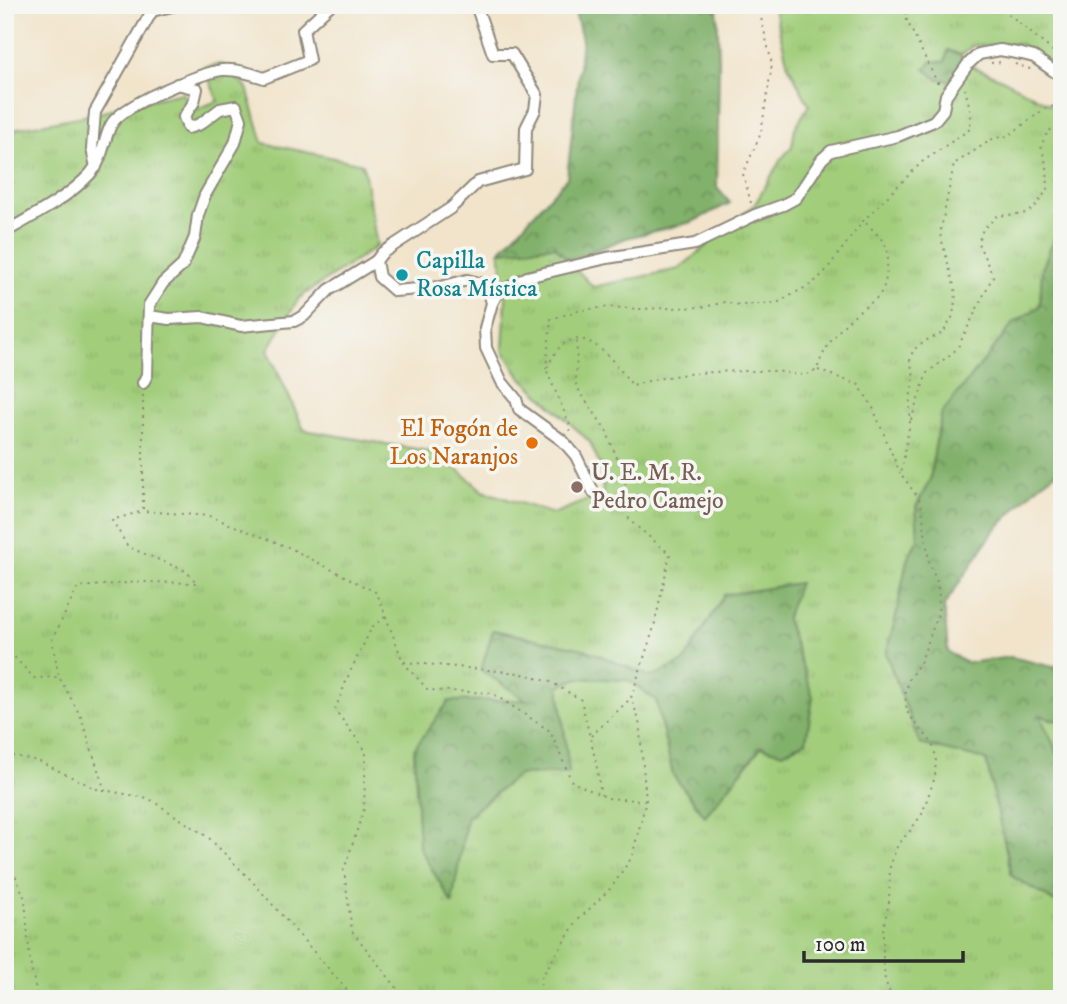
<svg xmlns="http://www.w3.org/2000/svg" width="1067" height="1004" viewBox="0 0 1067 1004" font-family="'IM FELL DW Pica',serif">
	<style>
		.grass { fill: url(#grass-tufts); stroke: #667c53; stroke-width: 2; fill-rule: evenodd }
		.forest { fill: url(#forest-crowns); stroke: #566e4b; stroke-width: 2 }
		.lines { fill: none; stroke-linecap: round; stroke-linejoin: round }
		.street-casing { stroke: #8e887b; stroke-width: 14 }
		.path { stroke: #8e887b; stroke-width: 2; stroke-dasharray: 2 5; stroke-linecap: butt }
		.street { stroke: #fff; stroke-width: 10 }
		.culture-dot { fill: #0f9aa8; stroke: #f6f6f2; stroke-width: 2.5 }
		.food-dot { fill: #e8710a; stroke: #f6f6f2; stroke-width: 2.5 }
		.education-dot { fill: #8d6e63; stroke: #f6f6f2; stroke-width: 2.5 }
		.labels { text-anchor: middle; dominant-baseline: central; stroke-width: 7; stroke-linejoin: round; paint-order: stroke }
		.culture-label { font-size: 24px; fill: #0d838f; stroke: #f6f6f2; text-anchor: start }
		.food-label { font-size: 24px; fill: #c56008; stroke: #f6f6f2; text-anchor: end }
		.education-label { font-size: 24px; fill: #785e54; stroke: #f6f6f2; text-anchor: start }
	</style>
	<defs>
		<pattern id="grass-tufts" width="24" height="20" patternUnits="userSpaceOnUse" patternTransform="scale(1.75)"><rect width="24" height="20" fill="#a2ce7b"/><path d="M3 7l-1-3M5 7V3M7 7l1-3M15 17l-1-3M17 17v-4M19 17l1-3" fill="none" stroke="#8cb16a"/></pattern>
		<pattern id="forest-crowns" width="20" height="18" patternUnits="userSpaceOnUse" patternTransform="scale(1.75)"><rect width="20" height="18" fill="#81b16b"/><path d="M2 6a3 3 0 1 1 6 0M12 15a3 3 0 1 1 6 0" fill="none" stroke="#6a9058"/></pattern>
	</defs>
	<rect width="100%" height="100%" fill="#f6f6f2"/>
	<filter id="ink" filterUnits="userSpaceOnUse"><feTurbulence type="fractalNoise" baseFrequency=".0143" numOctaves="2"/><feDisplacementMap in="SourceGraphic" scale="14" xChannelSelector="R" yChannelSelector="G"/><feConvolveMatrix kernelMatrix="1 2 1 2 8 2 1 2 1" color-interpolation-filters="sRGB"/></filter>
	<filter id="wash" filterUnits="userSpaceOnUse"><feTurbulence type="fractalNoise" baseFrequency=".00686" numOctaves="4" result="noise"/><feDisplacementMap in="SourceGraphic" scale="28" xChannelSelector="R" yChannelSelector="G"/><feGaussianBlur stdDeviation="1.57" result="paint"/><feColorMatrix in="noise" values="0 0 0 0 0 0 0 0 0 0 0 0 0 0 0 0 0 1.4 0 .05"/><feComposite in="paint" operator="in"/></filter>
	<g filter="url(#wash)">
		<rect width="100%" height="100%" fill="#f1e4cb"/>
		<!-- grass -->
		<g class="grass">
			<path d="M 773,5 L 1062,5 L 1062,69 L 1019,44 L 972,46 L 961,55 L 948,50 L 952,77 L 965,63 L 1004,80 L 1062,111 L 1062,219 L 1042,269 L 1040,306 L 1014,323 L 942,413 L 935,447 L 930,480 L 916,507 L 918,539 L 907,560 L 898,610 L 886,654 L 920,744 L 986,760 L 1012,876 L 1062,906 L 1062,999 L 5,999 L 5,134 L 19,128 L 100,113 L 121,106 L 182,93 L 196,109 L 218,101 L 204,67 L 222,64 L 247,88 L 263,143 L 363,164 L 377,246 L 299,298 L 268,350 L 304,430 L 439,453 L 483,491 L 553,514 L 603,494 L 601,467 L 590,442 L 519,375 L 503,350 L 506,299 L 500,251 L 555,246 L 593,287 L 679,269 L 755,204 L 780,161 L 792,146 L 795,128 L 809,105 L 788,65 ZM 724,595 L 786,619 L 813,697 L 761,747 L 705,816 L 673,775 L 656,700 L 628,680 L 578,678 L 559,686 L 569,773 L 518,775 L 467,817 L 451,902 L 419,847 L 527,700 L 584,649 L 651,677 L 684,663 Z"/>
			<path d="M 1039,715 L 1062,722 L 1062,762 Z"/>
		</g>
		<!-- forest -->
		<g class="forest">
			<path d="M 561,5 L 717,5 L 719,61 L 717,188 L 730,203 L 692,222 L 626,238 L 569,261 L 555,246 L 500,251 L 567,178 L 582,40 L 574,8 Z"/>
			<path d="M 948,50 L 961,55 L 965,63 L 958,74 L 952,77 L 952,81 L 938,79 L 925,69 L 932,61 L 945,62 Z"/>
			<path d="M 1062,219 L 1062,468 L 1038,486 L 994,531 L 944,606 L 948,652 L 967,663 L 1011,657 L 1053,667 L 1062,663 L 1062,722 L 1040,716 L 1062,762 L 1062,906 L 1012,876 L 986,760 L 920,744 L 886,654 L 896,616 L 907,560 L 918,539 L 916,507 L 930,480 L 935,447 L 942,413 L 1014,323 L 1040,306 L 1042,269 Z"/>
			<path d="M 799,583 L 786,619 L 813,697 L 806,741 L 783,753 L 761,747 L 705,816 L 673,775 L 656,700 L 628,680 L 578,678 L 559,686 L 569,773 L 518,775 L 467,816 L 452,903 L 419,847 L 414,749 L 449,701 L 526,700 L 481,670 L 493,630 L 584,649 L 651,677 L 684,662 L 724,595 Z"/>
		</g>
	</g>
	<g filter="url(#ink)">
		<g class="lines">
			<!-- street casing -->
			<g class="street-casing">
				<g id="street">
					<path d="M 476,5 L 493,54 L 512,54 L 537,95 L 535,110 L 526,128 L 525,169 L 478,182 L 451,208 L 382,253 L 376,261 L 379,277 L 395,291 L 441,287 L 467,280 L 487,285 L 492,303 L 485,328 L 486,348 L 502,382 L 516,399 L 519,409 L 563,441 L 576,456 L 594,493"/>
					<path d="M 96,167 L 92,149 L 95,112 L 152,11 L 176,5"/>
					<path d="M 5,232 C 33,216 69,197 90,174 C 103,160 103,141 111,125 C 121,105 200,73 222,70 C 237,69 250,73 264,78 L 309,60 L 303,30 L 330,5"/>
					<path d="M 492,303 L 497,294 L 527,277 L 607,258 L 695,244 L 755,215 L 783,205 L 796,198 L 822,159 L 831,151 L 898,136 L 934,121 L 943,110 L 946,95 L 968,64 L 979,54 L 1000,50 L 1022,54 L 1034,57 L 1062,77"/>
					<path d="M 149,316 L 169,319 L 202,317 L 241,326 L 294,321 L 304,316 L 329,290 L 376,261"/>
					<path d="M 143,383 L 147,375 L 149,305 L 163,283 L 183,265 L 195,237 L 198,215 L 205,195 L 235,143 L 241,120 L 236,106 L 220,109 L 200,124 L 188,128 L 184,117 L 194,102 L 197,89 L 177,84"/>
				</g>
			</g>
			<!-- path -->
			<g class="path">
				<path d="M 905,5 L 907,21 L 937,82 L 939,82"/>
				<path d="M 998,5 L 1062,59"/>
				<path d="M 991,63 L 1003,62"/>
				<path d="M 1015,64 L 1033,70"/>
				<path d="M 751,203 L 743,174 L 761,133 L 772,64 L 758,5"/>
				<path d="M 546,369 L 551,319 L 581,310 L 609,307 L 640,309 L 704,307 L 725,302 L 740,305 L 777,303 L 813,283 L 824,273 L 864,220 L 922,162 L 970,129 L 971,113 L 965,89"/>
				<path d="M 818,370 L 859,385 L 873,408 L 900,473"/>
				<path d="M 143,395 L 143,511 L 209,516 L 288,547 L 377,593 L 403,662 L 428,690 L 492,693 L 550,731 L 572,782 L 608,798 L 646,801"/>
				<path d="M 911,420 L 927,373 L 957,349 L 993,276 L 978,243 L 983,229 L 997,216 L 1027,213 L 1037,205 L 1048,188 L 1047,167 L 1041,146 L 1048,131 L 1062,126"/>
				<path d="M 569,431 L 571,428 L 546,369 C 550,363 555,351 561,346 C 589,322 618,368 633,386 C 672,371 729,371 771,371 C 789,371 801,380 817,370 C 822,351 835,334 849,320 C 870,298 885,305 887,267 C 888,260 889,252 885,245 C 881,237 871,228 864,221"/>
				<path d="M 385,617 L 372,627 L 349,674 L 335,710 L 366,751 L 364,809 L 344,870 L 352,931 L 401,993 L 398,999"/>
				<path d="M 5,647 L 34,678 L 57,677"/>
				<path d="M 404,662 L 519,673 L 551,682 L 581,700 L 596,762 L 601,795"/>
				<path d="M 591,736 L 630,699"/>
				<path d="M 5,754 L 38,761 L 97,789 L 148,798 L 208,837 L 251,880 L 355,999"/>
				<path d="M 105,791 L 81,717 L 59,677 L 52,640 L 78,587 L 140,582 L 197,583 L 186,571 L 128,547 L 112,520 L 143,511"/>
				<path d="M 5,850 L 25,899 L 30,962 L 38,999"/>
				<path d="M 539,999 L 541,978 L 577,921 L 611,888 L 632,857 L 646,801 L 639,720 L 631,698 L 654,627 L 670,554 L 629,520 L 625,479 L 606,430 L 576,386 L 577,339"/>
				<path d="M 892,999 L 885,980 L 883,958 L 883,930 L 889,902 L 890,866 L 898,844 L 910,831 L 922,814 L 935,777 L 936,757 L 932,743 L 907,712 L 905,695 L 909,679 L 921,661 L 938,614 L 939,597 L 937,582 L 929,562 L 921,502 L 901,474 L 910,422 L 910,399 L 914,376 L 910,361 L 913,350 L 927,340 L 943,333 L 953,316 L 956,293 L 940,234 L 954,164 L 994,138 L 1008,136 L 1047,107 L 1062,106"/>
			</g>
			<!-- street -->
			<use href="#street" class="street"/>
		</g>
	</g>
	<!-- markers -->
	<circle class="culture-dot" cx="402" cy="275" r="7"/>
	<circle class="food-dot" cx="532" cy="443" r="7"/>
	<circle class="education-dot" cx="577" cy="487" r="7"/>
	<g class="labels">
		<!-- culture labels -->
		<g class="culture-label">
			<text x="416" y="261">Capilla<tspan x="416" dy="28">Rosa Mística</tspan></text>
		</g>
		<!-- food labels -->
		<g class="food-label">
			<text x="518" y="429">El Fogón de<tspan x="518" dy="28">Los Naranjos</tspan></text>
		</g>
		<!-- education labels -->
		<g class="education-label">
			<text x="591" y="473">U. E. M. R.<tspan x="591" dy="28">Pedro Camejo</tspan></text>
		</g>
	</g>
	<!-- margin -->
	<rect width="1067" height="1004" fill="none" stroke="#f6f6f2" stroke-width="28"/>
	<!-- scale -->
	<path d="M804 951v10h159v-10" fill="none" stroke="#2b2b2b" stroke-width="3.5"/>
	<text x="815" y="951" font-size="21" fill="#2b2b2b" stroke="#f6f6f2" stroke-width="5" paint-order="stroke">100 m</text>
</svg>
